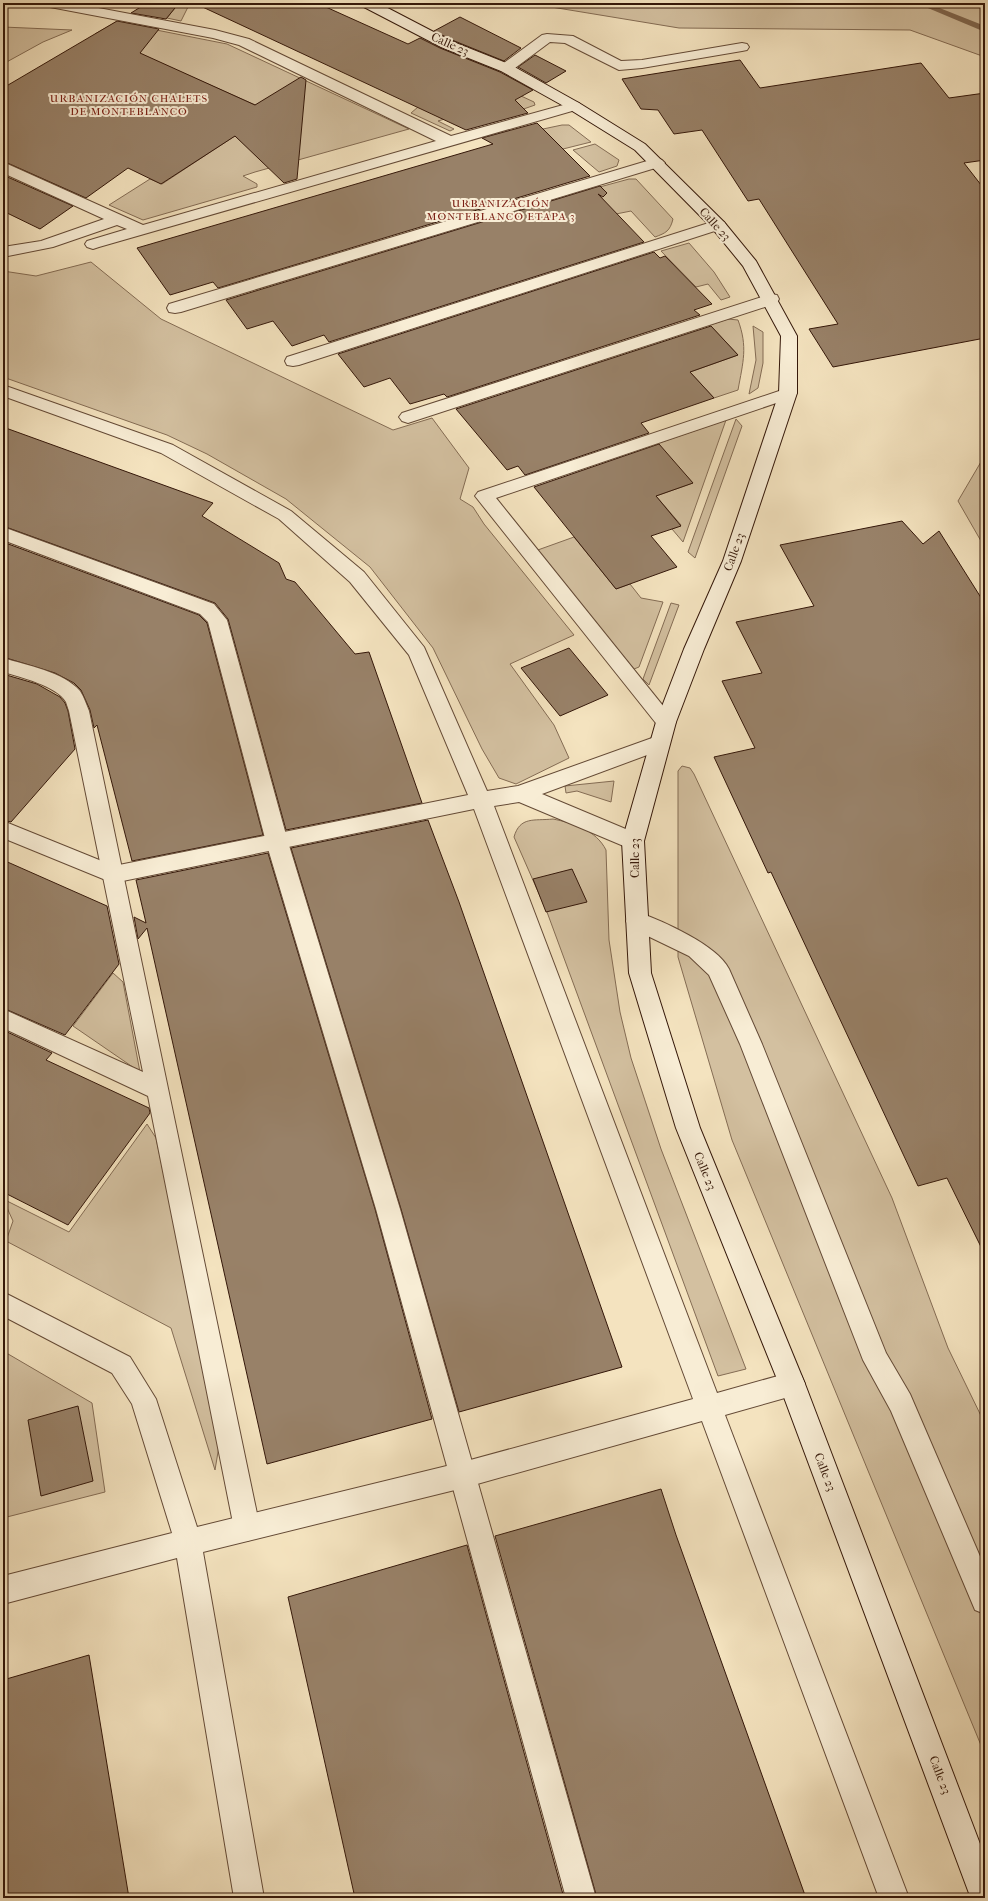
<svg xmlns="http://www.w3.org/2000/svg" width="988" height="1901" viewBox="0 0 988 1901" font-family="'IM FELL French Canon',serif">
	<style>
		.green { fill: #d3c0a0; stroke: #846c54 }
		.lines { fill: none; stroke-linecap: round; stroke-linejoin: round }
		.stream { fill: #806851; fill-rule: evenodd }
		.building { fill: #988168; stroke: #341709 }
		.lane-casing { stroke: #644a36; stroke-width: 2 }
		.street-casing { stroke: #644a36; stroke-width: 2 }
		.secondary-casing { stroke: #341709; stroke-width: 2 }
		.lane { fill: #f8edd5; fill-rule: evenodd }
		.street { fill: #f8edd5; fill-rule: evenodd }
		.secondary { fill: #f8edd5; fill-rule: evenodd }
		.labels { text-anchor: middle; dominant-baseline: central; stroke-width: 4; stroke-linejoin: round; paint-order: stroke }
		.far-neighbourhood-label { font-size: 11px; letter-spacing: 1px; fill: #7a1f14; stroke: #f8edd5 }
		.street-label { font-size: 12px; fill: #341709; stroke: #f8edd5 }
	</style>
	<rect width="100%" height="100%" fill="#f4e3bf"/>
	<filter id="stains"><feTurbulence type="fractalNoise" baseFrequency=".005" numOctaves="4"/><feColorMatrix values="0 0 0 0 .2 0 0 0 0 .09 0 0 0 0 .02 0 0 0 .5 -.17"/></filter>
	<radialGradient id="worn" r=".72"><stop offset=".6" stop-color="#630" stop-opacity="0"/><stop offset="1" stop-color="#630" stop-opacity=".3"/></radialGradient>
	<!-- green -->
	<g class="green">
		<path d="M 179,3 L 190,3 L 181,21 L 167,18 Z"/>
		<path d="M 527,3 L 985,3 L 985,57 L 910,30 L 679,28 Z"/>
		<path d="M 116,22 L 227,44 L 409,129 L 255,172 L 243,176 L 257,184 L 257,187 L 143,220 L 109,205 L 150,179 L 162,184 L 271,112 L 95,34 Z"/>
		<path d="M 3,27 L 72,30 L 43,42 L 3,64 Z"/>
		<path d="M 506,89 L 534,102 L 535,105 L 515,112 L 498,103 L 438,121 L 454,129 L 450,131 L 411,113 L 418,107 Z"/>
		<path d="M 562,125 L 569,125 L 591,142 L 563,149 L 543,129 Z"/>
		<path d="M 595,144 L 619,160 L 617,166 L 599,172 L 573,150 Z"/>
		<path d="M 629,179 L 636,179 L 673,219 C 670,231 666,233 655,237 L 631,211 L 616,214 L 595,192 L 596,188 Z"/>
		<path d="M 689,243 L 714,272 L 730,297 L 721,300 L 708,284 L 696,287 L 661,251 Z"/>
		<path d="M 91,262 L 161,319 L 393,430 L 432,418 L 469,468 L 460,499 L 473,507 L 484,524 L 574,635 L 510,664 L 554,725 L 569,758 L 516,784 L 499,778 L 482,749 L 433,648 L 370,567 L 286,499 L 207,454 L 167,435 L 3,377 L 3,271 L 36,276 Z"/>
		<path d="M 728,319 L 738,320 C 748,347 743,362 738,390 L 714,398 L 690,372 L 738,355 L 710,325 Z"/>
		<path d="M 753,326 L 763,332 L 763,363 L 758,388 L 749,394 L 756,360 Z"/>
		<path d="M 736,419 L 742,426 L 695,558 L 688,552 Z"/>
		<path d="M 726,420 L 683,542 L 672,529 L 681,525 L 656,496 L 693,483 L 656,444 Z"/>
		<path d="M 985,455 L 985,548 L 958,501 Z"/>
		<path d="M 574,537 L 616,589 L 630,584 L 641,598 L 663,602 L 639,667 L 634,669 L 535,551 Z"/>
		<path d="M 671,603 L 679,605 L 649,685 L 643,679 Z"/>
		<path d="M 682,766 L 690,768 L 694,774 L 892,1198 L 948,1348 L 985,1424 L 985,1755 L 732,1140 L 678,957 L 678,771 Z"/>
		<path d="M 614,781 L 611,802 L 577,791 L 566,793 L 565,786 Z"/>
		<path d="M 553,819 C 573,823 596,830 606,850 L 609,940 L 620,1012 L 631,1058 L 661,1149 L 746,1369 L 718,1376 L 547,912 L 514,837 C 520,816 534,821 553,819 Z"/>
		<path d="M 113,973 L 123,982 L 140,1072 L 73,1026 Z"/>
		<path d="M 147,1124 L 156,1138 L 220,1440 L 215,1470 L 171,1328 L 6,1241 L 13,1221 L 3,1199 L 69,1232 Z"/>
		<path d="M 3,1351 L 92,1403 L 105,1492 L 3,1518 Z"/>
	</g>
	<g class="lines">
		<!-- stream -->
		<path class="stream" d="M 916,3 L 927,3 L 985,26 L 985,32 Z"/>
	</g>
	<!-- building -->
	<g class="building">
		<path d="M 147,3 L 179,3 L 166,19 L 131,13 Z"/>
		<path d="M 194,3 L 317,3 L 408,44 L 420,38 L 440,48 L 500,72 L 533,90 L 515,100 L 528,113 L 466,130 Z"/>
		<path d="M 460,17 L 521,48 L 504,61 L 452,40 L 434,31 Z"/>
		<path d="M 117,21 L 159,29 L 140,53 L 255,105 L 301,77 L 306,80 L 297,179 L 284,183 L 235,136 L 161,184 L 128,168 L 86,198 L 3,161 L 3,88 Z"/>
		<path d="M 535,55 L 566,71 L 546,83 L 518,67 Z"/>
		<path d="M 740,60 L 760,88 L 921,63 L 949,98 L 985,93 L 985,160 L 964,163 L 985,190 L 985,338 L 833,367 L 809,329 L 838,324 L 759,199 L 748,201 L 702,130 L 674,134 L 658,110 L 641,109 L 622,79 Z"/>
		<path d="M 537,123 L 590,176 L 218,288 L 213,282 L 170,295 L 137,248 L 493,144 L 482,138 Z"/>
		<path d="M 3,175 L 73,206 L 40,229 L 3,211 Z"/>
		<path d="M 600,186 L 607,193 L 603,197 L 598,194 L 644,242 L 329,342 L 324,335 L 292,346 L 273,321 L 247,329 L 226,300 Z"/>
		<path d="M 654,252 L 660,258 L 665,256 L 712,304 L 694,310 L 700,315 L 447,397 L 444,394 L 410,404 L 390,378 L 364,387 L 338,354 Z"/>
		<path d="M 711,326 L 738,355 L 690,372 L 714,398 L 641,423 L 649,433 L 525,475 L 518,466 L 507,470 L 456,409 Z"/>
		<path d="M 3,427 L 213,503 L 202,516 L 279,563 L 286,579 L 295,582 L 355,654 L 369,652 L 422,803 L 286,830 L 228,619 L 215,603 L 3,526 Z"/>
		<path d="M 659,444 L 693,483 L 656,496 L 681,526 L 651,536 L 677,567 L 616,589 L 534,487 Z"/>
		<path d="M 902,521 L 923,544 L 939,531 L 985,604 L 985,1255 L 947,1178 L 918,1186 L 771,872 L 768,873 L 714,757 L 755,748 L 722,681 L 762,673 L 736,622 L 814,606 L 780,545 Z"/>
		<path d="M 3,542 L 199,615 L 207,623 L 263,835 L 132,861 L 97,725 L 94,728 L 90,710 L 81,690 L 74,683 L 55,673 L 3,657 Z"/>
		<path d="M 569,648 L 608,695 L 560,716 L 521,668 Z"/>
		<path d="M 3,674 L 37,684 L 60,697 L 65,703 L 68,711 L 75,749 L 11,822 L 3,820 Z"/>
		<path d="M 428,820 L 459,902 L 622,1367 L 459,1412 L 401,1209 L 291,848 Z"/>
		<path d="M 268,853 L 375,1209 L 432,1419 L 267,1464 L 147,928 L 138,939 L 134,917 L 146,923 L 136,880 Z"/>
		<path d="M 3,860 L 107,906 L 119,964 L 65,1035 L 3,1008 Z"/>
		<path d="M 572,869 L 587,902 L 546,912 L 533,879 Z"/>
		<path d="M 3,1030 L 52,1053 L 46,1060 L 149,1108 L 150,1113 L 68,1225 L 3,1192 Z"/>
		<path d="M 78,1406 L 93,1481 L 41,1496 L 28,1420 Z"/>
		<path d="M 661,1489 L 676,1535 L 806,1898 L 597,1898 L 495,1536 Z"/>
		<path d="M 467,1545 L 564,1898 L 355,1898 L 288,1597 Z"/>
		<path d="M 89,1655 L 129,1898 L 3,1898 L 3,1680 Z"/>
	</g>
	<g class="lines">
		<!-- lane casing -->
		<g class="lane-casing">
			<g id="lane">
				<path d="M 547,34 L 573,36 L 621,61 L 642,60 L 742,43 L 747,44 L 749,47 L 747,50 L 742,51 L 642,68 L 619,70 L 565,43 L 550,42 L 511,71 L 501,71 L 499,68 L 501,65 L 542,35 Z"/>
				<path d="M 3,527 L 214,604 L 227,620 L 288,842 L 400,1209 L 596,1898 L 566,1898 L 376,1209 L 266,842 L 208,622 L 200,614 L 3,540 Z"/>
				<path d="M 3,658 C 26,665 64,672 80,691 C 84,697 86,704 89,711 L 260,1528 L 257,1537 L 247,1541 L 237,1537 L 234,1528 L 148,1096 L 3,1028 L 3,1009 L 143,1072 L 69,711 C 68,708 67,705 66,702 C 57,686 20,677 3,672 Z"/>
			</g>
		</g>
		<!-- street casing -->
		<g class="street-casing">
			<g id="street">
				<path d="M 43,3 L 72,3 L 215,30 L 249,39 L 451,136 L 574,102 L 579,103 L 581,106 L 579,109 L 99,247 L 93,249 L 87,247 L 85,244 L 87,241 L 127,229 L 117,225 L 53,247 L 3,257 L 3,247 L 41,241 L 104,219 L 3,173 L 3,162 L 143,225 L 436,141 L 239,45 L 213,38 L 50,7 L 45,6 Z"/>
				<path d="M 657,158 L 662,160 L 665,163 L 662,166 L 181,312 L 175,313 L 169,312 L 167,308 L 169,304 Z"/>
				<path d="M 718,220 L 724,222 L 726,225 L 724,228 L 299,365 L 293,366 L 287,365 L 285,361 L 287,357 Z"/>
				<path d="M 771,294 L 777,295 L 779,299 L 777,303 L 414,421 L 408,423 L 402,421 L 399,417 L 402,413 Z"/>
				<path d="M 3,385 L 173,445 L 291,511 L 364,572 L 424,647 L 487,791 L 518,786 L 652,738 L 659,735 L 666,738 L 669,743 L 666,748 L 542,794 L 640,835 L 644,841 L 640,847 L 633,849 L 626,847 L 519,802 L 494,806 L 717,1393 L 792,1372 L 801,1375 L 805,1384 L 801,1393 L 792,1396 L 725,1415 L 909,1898 L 879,1898 L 702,1421 L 463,1488 L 203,1552 L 264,1898 L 234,1898 L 177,1558 L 3,1604 L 3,1576 L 172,1533 L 132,1404 L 112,1373 L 3,1316 L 3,1292 L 130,1357 L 156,1399 L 197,1527 L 463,1462 L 693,1399 L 474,809 L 113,883 L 3,838 L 3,821 L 114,866 L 468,795 L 409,655 L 350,582 L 279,519 L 161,453 L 3,396 Z"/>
				<path d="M 788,388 L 794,389 L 797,393 L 794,397 L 496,498 L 676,722 L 673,727 L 666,729 L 659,727 L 475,496 L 478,492 Z"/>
				<path d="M 637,912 C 663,921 717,945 729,969 L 762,1044 L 886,1353 L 910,1394 L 985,1568 L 985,1614 L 975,1610 L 891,1411 L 863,1360 L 740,1044 L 709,975 L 689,956 L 629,927 L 626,921 L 629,915 Z"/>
			</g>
		</g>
		<!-- secondary casing -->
		<g class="secondary-casing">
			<path id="secondary" d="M 360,3 L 378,3 L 451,41 L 511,65 L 579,103 L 645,144 L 724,222 L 756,261 L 797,336 L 797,393 L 741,561 L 704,649 L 676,722 L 644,841 L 651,973 L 700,1128 L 805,1384 L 985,1857 L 985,1898 L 971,1898 L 970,1896 L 779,1384 L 676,1128 L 629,973 L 622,841 L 656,722 L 684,649 L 723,561 L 779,393 L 781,336 L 743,266 L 712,228 L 635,150 L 569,109 L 501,71 L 441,47 L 362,6 Z"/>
		</g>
		<!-- lane -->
		<use href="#lane" class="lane"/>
		<!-- street -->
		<use href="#street" class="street"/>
		<!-- secondary -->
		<use href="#secondary" class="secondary"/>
	</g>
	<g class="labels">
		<!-- far-neighbourhood labels -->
		<g class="far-neighbourhood-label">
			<text x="129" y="98">URBANIZACIÓN CHALETS<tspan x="129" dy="13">DE MONTEBLANCO</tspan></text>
			<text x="501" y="203">URBANIZACIÓN<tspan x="501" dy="13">MONTEBLANCO ETAPA 3</tspan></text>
		</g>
		<!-- street labels -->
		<g class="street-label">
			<text transform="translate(450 44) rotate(24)">Calle 23</text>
			<text transform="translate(715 224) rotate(48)">Calle 23</text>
			<text transform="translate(734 552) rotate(-70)">Calle 23</text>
			<text transform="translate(635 858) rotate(-90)">Calle 23</text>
			<text transform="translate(705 1171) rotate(68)">Calle 23</text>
			<text transform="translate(825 1472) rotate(69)">Calle 23</text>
			<text transform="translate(940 1775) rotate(69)">Calle 23</text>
		</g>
	</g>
	<!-- margin -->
	<rect width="988" height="1901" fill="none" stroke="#f4e3bf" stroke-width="16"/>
	<rect x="4" y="4" width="980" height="1893" fill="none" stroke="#341709" stroke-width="2"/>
	<rect x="8" y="8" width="972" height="1885" fill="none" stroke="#341709"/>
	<rect width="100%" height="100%" filter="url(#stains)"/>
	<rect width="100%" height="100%" fill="url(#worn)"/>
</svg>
